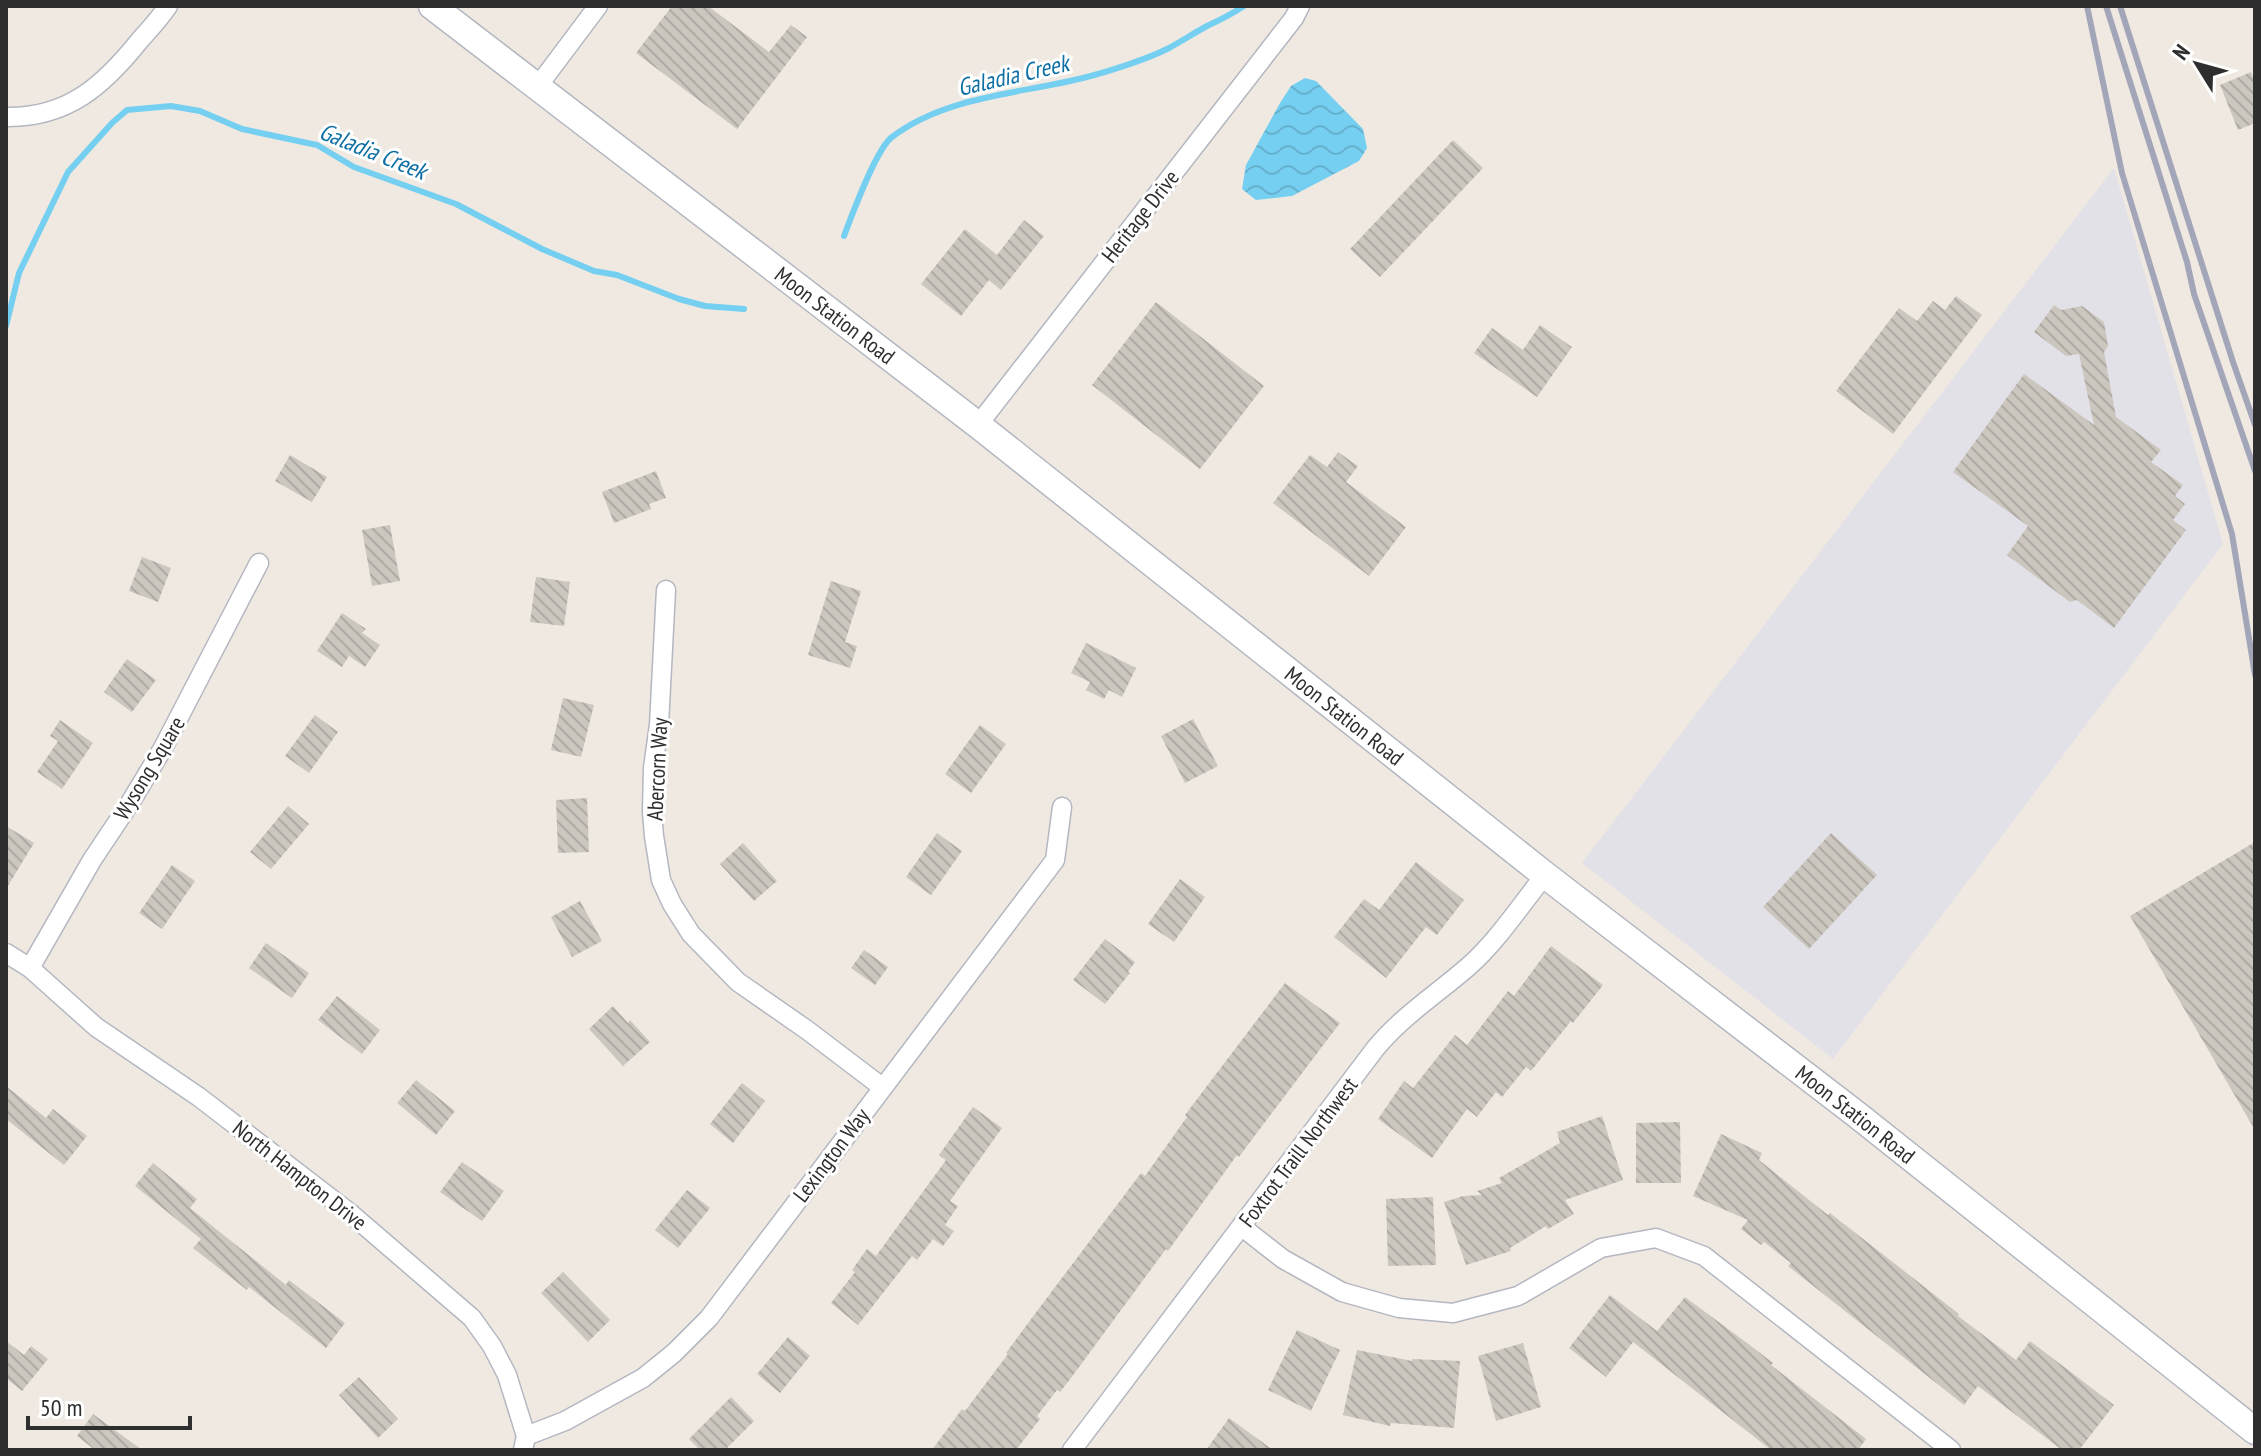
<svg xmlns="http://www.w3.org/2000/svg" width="2261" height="1456" viewBox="0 0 2261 1456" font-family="'PT Sans Narrow',sans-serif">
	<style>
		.industrial { fill: #e3e1e8 }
		.water { fill: url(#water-waves) }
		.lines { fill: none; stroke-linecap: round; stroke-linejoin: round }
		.stream { stroke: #75cff0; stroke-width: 6 }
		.building { fill: url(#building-back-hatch) }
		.street-casing { stroke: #b4b7c1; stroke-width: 21 }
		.secondary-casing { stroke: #b4b7c1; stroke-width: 29 }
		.street { stroke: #fff; stroke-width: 18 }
		.secondary { stroke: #fff; stroke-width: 26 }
		.rail { stroke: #a3a6b8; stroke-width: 6 }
		.labels { text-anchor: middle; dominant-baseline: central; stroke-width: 6; stroke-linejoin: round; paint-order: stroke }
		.street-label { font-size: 22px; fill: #2e2e2e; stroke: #fff }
		.water-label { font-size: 24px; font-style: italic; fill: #0d6fa3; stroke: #fff }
	</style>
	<defs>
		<pattern id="water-waves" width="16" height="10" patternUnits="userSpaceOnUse" patternTransform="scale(2)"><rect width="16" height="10" fill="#75cff0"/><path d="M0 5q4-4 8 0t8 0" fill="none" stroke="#66b2ce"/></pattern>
		<pattern id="building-back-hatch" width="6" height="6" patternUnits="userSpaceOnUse" patternTransform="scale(2)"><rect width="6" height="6" fill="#cbc7bf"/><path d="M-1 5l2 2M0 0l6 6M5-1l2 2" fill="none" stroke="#afaba4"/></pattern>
	</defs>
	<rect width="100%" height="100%" fill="#efe9e1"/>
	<!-- industrial -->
	<path class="industrial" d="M 2114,168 L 2223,544 L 1833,1059 L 1582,863 Z"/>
	<!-- water -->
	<path class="water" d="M 1305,78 L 1316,81 L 1363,129 L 1367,148 L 1359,161 L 1292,196 L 1256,200 L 1242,189 L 1246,165 L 1280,103 L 1291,86 Z"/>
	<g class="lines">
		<!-- stream -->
		<g class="stream">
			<path d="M 844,236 C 852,215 876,149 892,137 C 946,96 1019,94 1083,78 C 1107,72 1148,59 1169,48 C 1182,41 1194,33 1207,26 C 1220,20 1232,14 1244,6"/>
			<path d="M 6,326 L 19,273 L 68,172 L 112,123 L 127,110 L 171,106 L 200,111 L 242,129 L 317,145 L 354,167 L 456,204 L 542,249 L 594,271 L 617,275 L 679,299 L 705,306 L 744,309"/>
		</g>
	</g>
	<!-- building -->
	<g class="building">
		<path d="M 672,6 L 708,6 L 769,52 L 791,25 L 807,37 L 737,129 L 636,53 Z"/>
		<path d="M 2251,72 L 2255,82 L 2255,123 L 2238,130 L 2220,85 Z"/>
		<path d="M 1453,140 L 1483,168 L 1380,277 L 1350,249 Z"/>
		<path d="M 1024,220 L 1044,236 L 1001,290 L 989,280 L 961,316 L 921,284 L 965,229 L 997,255 Z"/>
		<path d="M 1956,296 L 1982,315 L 1893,434 L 1836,391 L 1899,308 L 1917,321 L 1933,301 L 1945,310 Z"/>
		<path d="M 1156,302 L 1264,386 L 1200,469 L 1092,385 Z"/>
		<path d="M 2054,305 L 2061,310 L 2082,306 L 2104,322 L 2108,346 L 2104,352 L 2116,417 L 2161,450 L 2151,462 L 2183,485 L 2175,496 L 2185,504 L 2173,520 L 2186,530 L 2114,628 L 2077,600 L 2070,602 L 2007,555 L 2028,526 L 1953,472 L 2024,374 L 2094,425 L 2079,354 L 2066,356 L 2034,332 Z"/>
		<path d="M 1540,325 L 1572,347 L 1537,397 L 1474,353 L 1492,328 L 1523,350 Z"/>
		<path d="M 1338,452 L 1358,466 L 1346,482 L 1406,527 L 1369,576 L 1273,503 L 1310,455 L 1327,467 Z"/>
		<path d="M 290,455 L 327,477 L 312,502 L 275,481 Z"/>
		<path d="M 656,471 L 666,498 L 649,504 L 651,509 L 614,523 L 602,492 Z"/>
		<path d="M 390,525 L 400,581 L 372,586 L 362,530 Z"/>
		<path d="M 142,557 L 171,568 L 158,602 L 129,591 Z"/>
		<path d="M 536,577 L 570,582 L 564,626 L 530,622 Z"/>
		<path d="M 831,581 L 861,591 L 845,642 L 857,646 L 850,668 L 808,655 Z"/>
		<path d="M 342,613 L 366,629 L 362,633 L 380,645 L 365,667 L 349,656 L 342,667 L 317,651 Z"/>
		<path d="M 1086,643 L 1136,668 L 1122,697 L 1109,690 L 1104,699 L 1086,690 L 1090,682 L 1071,673 Z"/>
		<path d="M 127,659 L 156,680 L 132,712 L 104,692 Z"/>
		<path d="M 563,698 L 594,705 L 581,757 L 551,750 Z"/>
		<path d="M 315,715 L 338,732 L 309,773 L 285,756 Z"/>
		<path d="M 1193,719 L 1218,766 L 1185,783 L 1161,736 Z"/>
		<path d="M 60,720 L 93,743 L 62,789 L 37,772 L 58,741 L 50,736 Z"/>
		<path d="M 980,725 L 1006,744 L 971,793 L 945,774 Z"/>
		<path d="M 587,798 L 589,852 L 558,853 L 556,800 Z"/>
		<path d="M 288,806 L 309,824 L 271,869 L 250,852 Z"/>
		<path d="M 6,826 L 34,843 L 6,889 Z"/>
		<path d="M 937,833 L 962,851 L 931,895 L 906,877 Z"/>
		<path d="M 1831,833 L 1877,875 L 1809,949 L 1763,907 Z"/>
		<path d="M 2255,842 L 2255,1130 L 2130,916 Z"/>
		<path d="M 743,843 L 777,881 L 754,901 L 720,864 Z"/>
		<path d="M 1416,862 L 1464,900 L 1437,935 L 1426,927 L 1386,978 L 1334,937 L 1364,899 L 1379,910 Z"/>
		<path d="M 172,865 L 195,881 L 162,929 L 139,913 Z"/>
		<path d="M 1180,879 L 1205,897 L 1174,942 L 1148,924 Z"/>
		<path d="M 580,901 L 602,941 L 572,957 L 551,917 Z"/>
		<path d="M 1105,939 L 1135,962 L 1128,972 L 1130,973 L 1105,1004 L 1073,980 Z"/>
		<path d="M 266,943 L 309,973 L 292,998 L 249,968 Z"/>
		<path d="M 1551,946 L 1603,985 L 1573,1023 L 1571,1021 L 1531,1071 L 1526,1067 L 1502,1097 L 1496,1092 L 1477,1117 L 1467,1109 L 1432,1158 L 1378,1119 L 1404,1081 L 1413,1088 L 1455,1035 L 1467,1045 L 1508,991 L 1514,996 Z"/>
		<path d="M 864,950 L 888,967 L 875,985 L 851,968 Z"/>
		<path d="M 1285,983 L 1340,1023 L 1256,1134 L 1239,1157 L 1237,1155 L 1168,1251 L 1166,1249 L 1071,1378 L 1060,1392 L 1057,1390 L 1037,1416 L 1040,1419 L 1016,1450 L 932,1450 L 962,1409 L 965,1411 L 1008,1354 L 1006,1353 L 1034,1315 L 1141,1173 L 1145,1176 L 1187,1117 L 1185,1115 Z"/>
		<path d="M 337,996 L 380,1030 L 362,1054 L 318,1020 Z"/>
		<path d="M 613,1006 L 628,1023 L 630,1020 L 650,1042 L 623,1066 L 589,1029 Z"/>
		<path d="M 416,1080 L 455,1111 L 436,1135 L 397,1103 Z"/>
		<path d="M 742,1083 L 765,1101 L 733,1143 L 710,1124 Z"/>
		<path d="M 6,1086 L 46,1118 L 53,1109 L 87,1136 L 64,1165 L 6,1119 Z"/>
		<path d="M 973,1107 L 1002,1128 L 950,1201 L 958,1206 L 945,1225 L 954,1231 L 943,1246 L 933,1239 L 917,1260 L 912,1256 L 858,1325 L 831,1303 L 855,1272 L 852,1270 L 867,1249 L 876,1256 L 946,1160 L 939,1155 Z"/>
		<path d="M 1602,1116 L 1623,1180 L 1565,1200 L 1574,1214 L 1548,1229 L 1546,1226 L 1510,1248 L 1511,1251 L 1466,1265 L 1444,1202 L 1463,1196 L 1482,1195 L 1477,1191 L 1502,1183 L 1499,1178 L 1560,1143 L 1557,1132 Z"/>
		<path d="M 1680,1122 L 1681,1183 L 1636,1183 L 1636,1123 Z"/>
		<path d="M 1721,1134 L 1762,1153 L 1759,1160 L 1828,1215 L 1830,1213 L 1959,1314 L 1958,1316 L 2016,1360 L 2030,1341 L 2114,1405 L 2079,1450 L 2062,1450 L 1978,1386 L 1964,1405 L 1788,1266 L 1791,1263 L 1764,1242 L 1761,1245 L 1741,1229 L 1748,1220 L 1693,1196 Z"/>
		<path d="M 462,1162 L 504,1191 L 482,1221 L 440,1192 Z"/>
		<path d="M 153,1163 L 197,1199 L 190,1208 L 286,1285 L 289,1280 L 345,1323 L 326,1348 L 249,1287 L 247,1290 L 193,1248 L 201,1239 L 135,1186 Z"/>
		<path d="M 687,1190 L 710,1208 L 678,1248 L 655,1230 Z"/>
		<path d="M 1433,1197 L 1436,1265 L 1388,1266 L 1386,1199 Z"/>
		<path d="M 563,1272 L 610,1320 L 588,1342 L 541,1293 Z"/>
		<path d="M 1610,1295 L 1657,1331 L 1685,1297 L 1751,1346 L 1773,1363 L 1771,1365 L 1866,1439 L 1858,1450 L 1771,1450 L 1633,1342 L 1606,1377 L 1569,1348 Z"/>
		<path d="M 1297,1330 L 1340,1350 L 1311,1411 L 1268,1390 Z"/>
		<path d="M 788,1337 L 810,1356 L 780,1393 L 757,1374 Z"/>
		<path d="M 6,1341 L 24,1355 L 31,1346 L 48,1359 L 22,1391 L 6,1378 Z"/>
		<path d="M 1523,1343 L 1541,1407 L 1496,1421 L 1478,1356 Z"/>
		<path d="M 1357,1350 L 1412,1361 L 1412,1359 L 1460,1361 L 1454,1428 L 1391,1423 L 1390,1426 L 1343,1415 Z"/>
		<path d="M 359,1377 L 398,1419 L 378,1438 L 339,1395 Z"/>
		<path d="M 731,1397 L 754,1421 L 725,1450 L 700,1450 L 689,1439 Z"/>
		<path d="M 93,1414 L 142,1450 L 95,1450 L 77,1436 Z"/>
		<path d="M 1229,1418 L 1273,1450 L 1206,1450 Z"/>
	</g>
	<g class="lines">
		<!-- street casing -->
		<g class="street-casing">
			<g id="street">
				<path d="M 538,86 L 598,6"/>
				<path d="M 6,117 C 68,118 104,85 140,40 C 150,29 160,18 168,6"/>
				<path d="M 978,425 L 1294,18 L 1300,6"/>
				<path d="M 666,590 L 659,725 L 653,768 L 652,812 L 654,836 L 661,880 L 672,904 L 691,934 L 738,982 L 807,1030 L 882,1087"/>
				<path d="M 6,953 L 30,968 L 96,1027 L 199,1097 L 350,1213 L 472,1318 L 492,1346 L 507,1375 L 526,1436 L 523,1450"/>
				<path d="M 30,968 L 92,860 L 130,803 L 163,748 L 259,563"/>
				<path d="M 1242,1227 L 1283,1259 L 1342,1292 L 1399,1308 L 1453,1313 L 1518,1296 L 1601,1248 L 1656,1238 L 1704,1256 L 1951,1450"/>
				<path d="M 526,1436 L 565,1421 L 643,1378 L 674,1353 L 709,1318 L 1055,860 L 1062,807"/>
				<path d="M 1072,1450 L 1375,1049 C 1402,1016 1437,994 1469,966 C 1498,940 1520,906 1545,875"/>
			</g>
		</g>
		<!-- secondary casing -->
		<g class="secondary-casing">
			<g id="secondary">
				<path id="s1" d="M 432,6 L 978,425 L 1545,875 L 1856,1114 L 2255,1431"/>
			</g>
		</g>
		<!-- street -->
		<use href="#street" class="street"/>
		<!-- secondary -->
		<use href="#secondary" class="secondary"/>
		<!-- rail -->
		<g class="rail">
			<path d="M 2087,6 L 2122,173 L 2232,534 L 2255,675"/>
			<path d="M 2106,6 L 2187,262 L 2194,294 L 2255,471"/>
			<path d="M 2120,6 L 2233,362 L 2255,425"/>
		</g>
	</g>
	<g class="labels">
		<!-- street labels -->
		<g class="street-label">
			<text transform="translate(1140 216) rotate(-52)">Heritage Drive</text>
			<text stroke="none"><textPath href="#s1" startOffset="508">Moon Station Road</textPath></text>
			<text stroke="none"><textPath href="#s1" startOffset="1156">Moon Station Road</textPath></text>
			<text transform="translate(149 768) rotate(-59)">Wysong Square</text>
			<text transform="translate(657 769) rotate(-87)">Abercorn Way</text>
			<text stroke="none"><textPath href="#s1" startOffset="1804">Moon Station Road</textPath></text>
			<text transform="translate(1298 1152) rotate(-53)">Foxtrot Traill Northwest</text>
			<text transform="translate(831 1155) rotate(-53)">Lexington Way</text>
			<text transform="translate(300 1175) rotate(38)">North Hampton Drive</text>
		</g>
		<!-- water labels -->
		<g class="water-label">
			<text transform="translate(1013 75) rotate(-13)">Galadia Creek</text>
			<text transform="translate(373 151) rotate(22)">Galadia Creek</text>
		</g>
	</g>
	<!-- border -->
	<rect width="2261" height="1456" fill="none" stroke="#2e2e2e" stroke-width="16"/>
	<!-- north arrow -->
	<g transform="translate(2197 64) rotate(307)" stroke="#ffffff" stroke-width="6" paint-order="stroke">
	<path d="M0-6L14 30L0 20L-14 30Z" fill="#2e2e2e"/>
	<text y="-12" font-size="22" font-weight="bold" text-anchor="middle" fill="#2e2e2e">N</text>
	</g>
	<!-- scale -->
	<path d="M28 1416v12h162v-12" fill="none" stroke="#2e2e2e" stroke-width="4"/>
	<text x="40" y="1416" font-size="24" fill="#2e2e2e" stroke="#ffffff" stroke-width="6" paint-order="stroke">50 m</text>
</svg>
